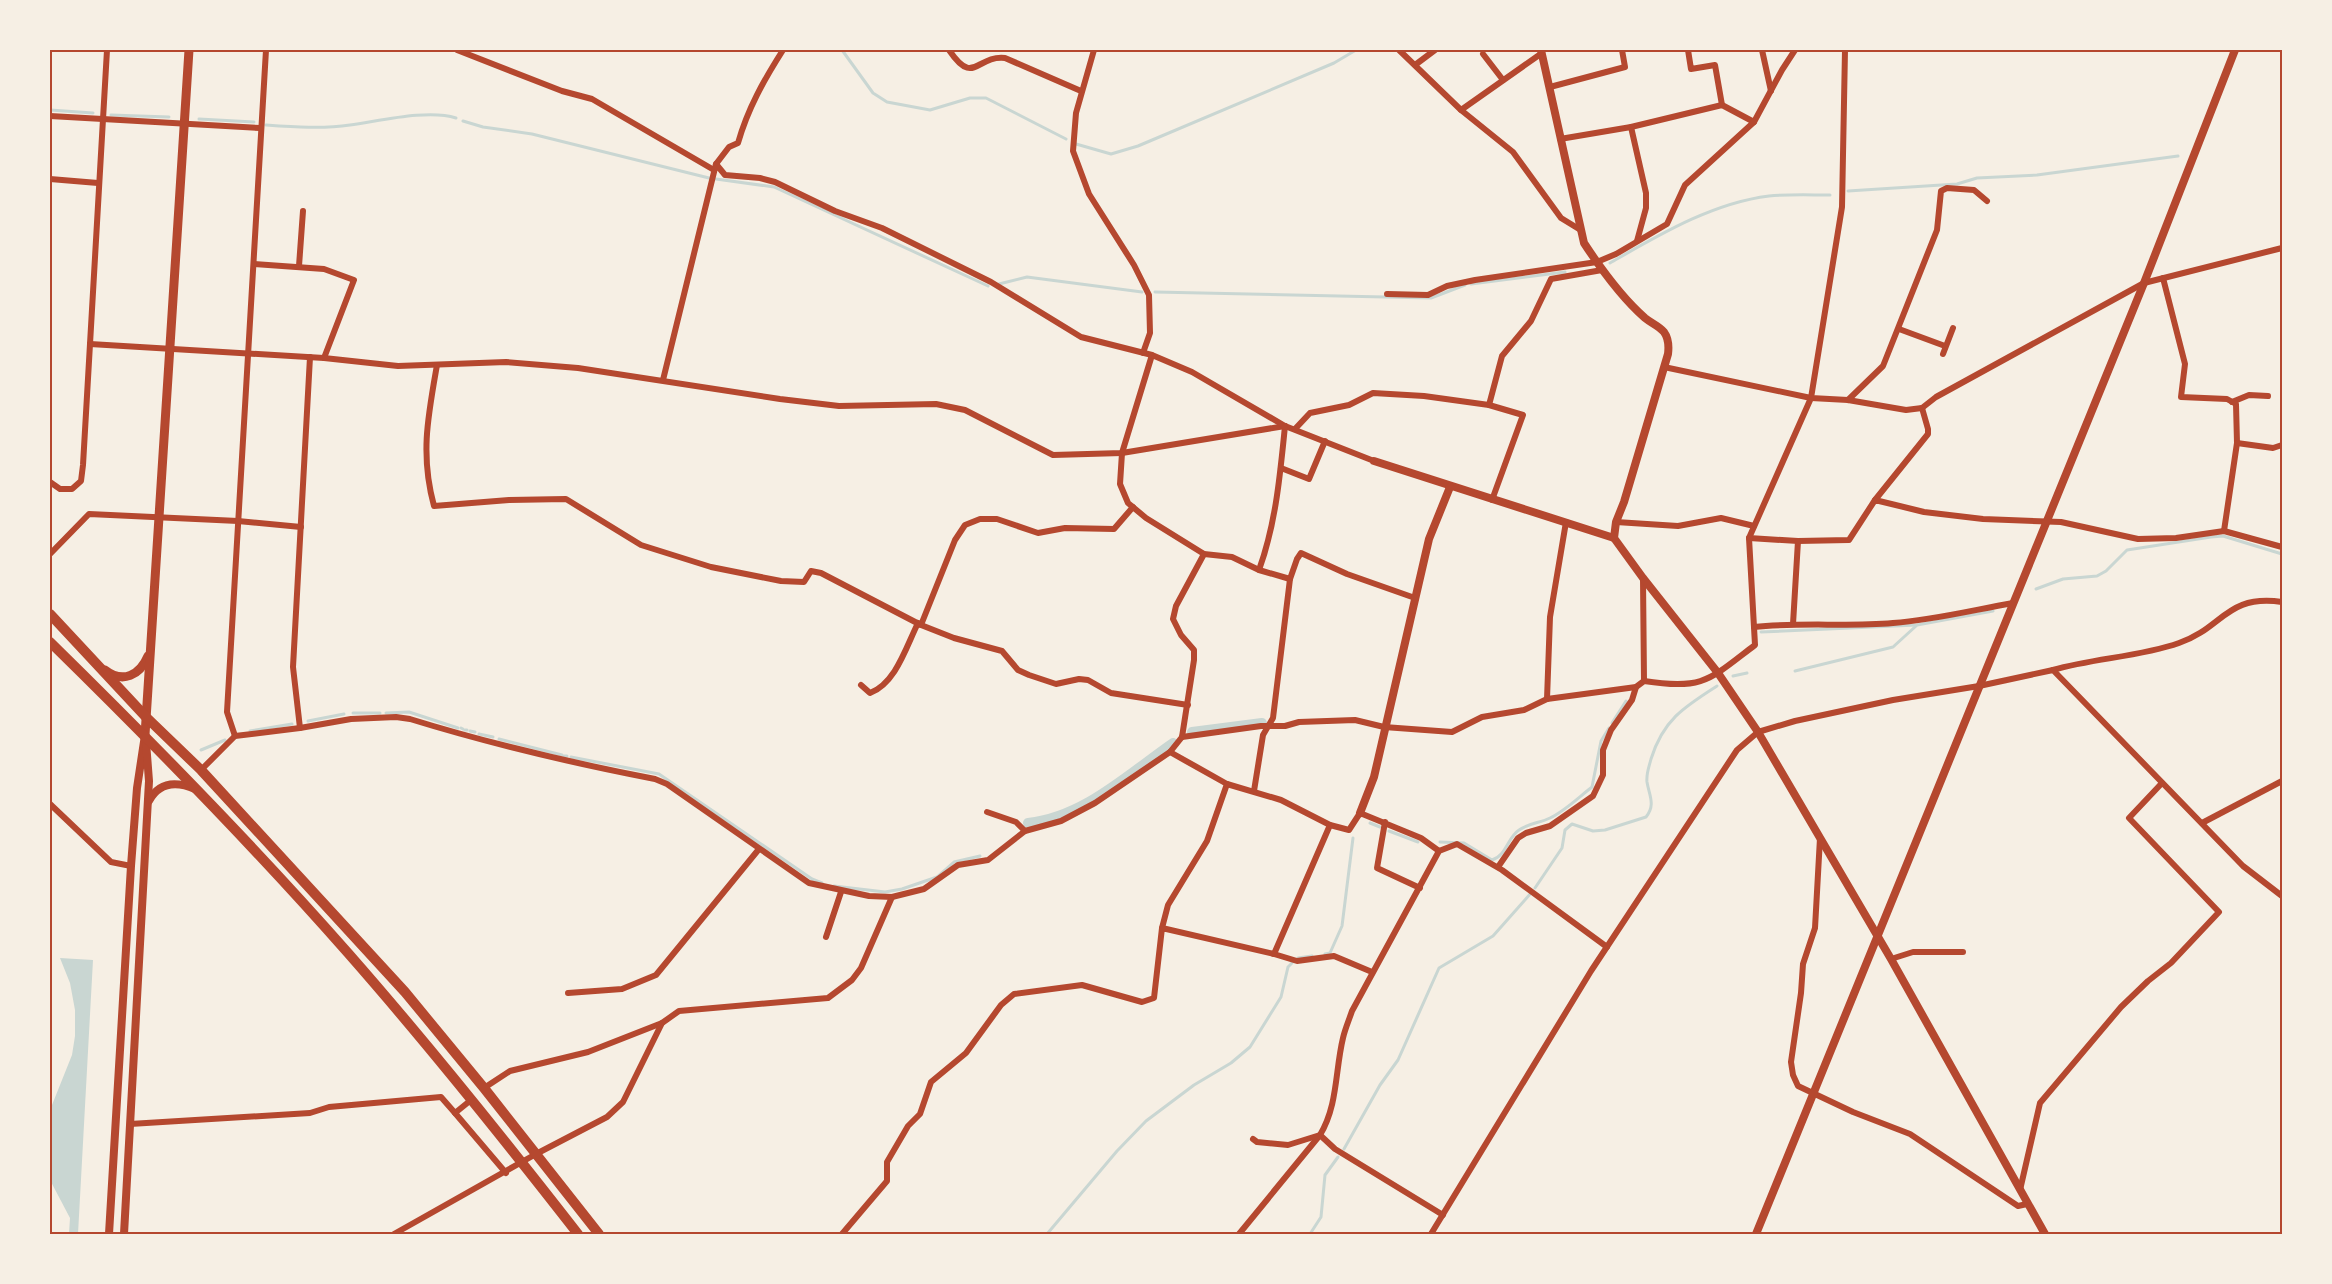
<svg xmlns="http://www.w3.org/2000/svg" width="2332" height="1284" viewBox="0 0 2332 1284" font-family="'Titillium Web',sans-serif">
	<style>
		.water { fill: #c9d6d2 }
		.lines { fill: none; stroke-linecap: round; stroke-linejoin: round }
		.stream { stroke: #c9d6d2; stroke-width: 3 }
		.canal { stroke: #c9d6d2; stroke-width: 10 }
		.minor { stroke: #b5482f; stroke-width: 6 }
		.tertiary { stroke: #b5482f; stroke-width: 8 }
		.secondary { stroke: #b5482f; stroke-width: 8 }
		.primary { stroke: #b5482f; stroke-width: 9 }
		.trunk { stroke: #b5482f; stroke-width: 10 }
		.neatline { fill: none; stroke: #b5482f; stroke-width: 2 }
	</style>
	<rect width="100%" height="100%" fill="#f6efe4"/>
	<!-- water -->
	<path class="water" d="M 60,958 L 93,960 L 78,1234 L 69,1234 L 70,1218 L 50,1180 L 50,1110 L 72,1055 L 75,1036 L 75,1010 L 70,983 Z"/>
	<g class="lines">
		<!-- stream -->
		<g class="stream">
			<path d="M 842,50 L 873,93 L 887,102 L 930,110 L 970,98 L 986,98 L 1066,139"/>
			<path d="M 50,110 L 93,113"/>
			<path d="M 111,115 L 169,117"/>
			<path d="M 199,119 L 254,122"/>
			<path d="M 463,121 L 483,127 L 532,134 L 709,178"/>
			<path d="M 266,125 C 294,127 323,129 350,125 C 380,121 428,109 456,118"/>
			<path d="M 1076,144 L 1111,154 L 1138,146 L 1334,63 L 1356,50"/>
			<path d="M 716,179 L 774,187 L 988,286"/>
			<path d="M 1848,191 L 1957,184 L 1977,178 L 2037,175 L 2178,156"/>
			<path d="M 1610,263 C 1659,235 1712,203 1769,196 C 1789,194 1810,195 1830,195"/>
			<path d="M 999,284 L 1027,277 L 1142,292"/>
			<path d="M 1471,284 L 1565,272"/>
			<path d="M 1155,292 L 1431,298 L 1465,285"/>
			<path d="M 2036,589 L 2063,579 L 2097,576 L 2106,571 L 2127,550 L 2211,537 L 2223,536 L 2282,554"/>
			<path d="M 1761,632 L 1917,625 L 1993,611"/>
			<path d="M 1795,671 L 1893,647 L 1916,626"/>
			<path d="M 1733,676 L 1747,673"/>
			<path d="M 353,713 L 380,713"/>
			<path d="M 386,713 L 409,712 L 458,728"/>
			<path d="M 308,721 L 344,714"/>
			<path d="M 1612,723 L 1626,701"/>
			<path d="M 461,728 L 463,729"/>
			<path d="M 465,730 L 467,730"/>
			<path d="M 250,731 L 292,724"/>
			<path d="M 470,731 L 475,732"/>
			<path d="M 479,734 L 493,737"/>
			<path d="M 499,739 L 562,755"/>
			<path d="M 201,750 L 225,740"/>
			<path d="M 564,756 L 567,756"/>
			<path d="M 571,757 L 659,774 L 812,879 L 822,883"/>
			<path d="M 1370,823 L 1380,827"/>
			<path d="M 1389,831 L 1418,842"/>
			<path d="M 1440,842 L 1464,843 L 1492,860 C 1507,855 1507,838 1519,830 C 1529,823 1540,823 1550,818 C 1565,811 1579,797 1592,787 L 1601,741 L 1609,728"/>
			<path d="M 834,886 L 885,892 L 902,889 L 937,877 L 954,862 L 980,856"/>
			<path d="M 1535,888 L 1562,848 L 1565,830 L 1572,824 L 1593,831 L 1605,830 L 1646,817 C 1656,805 1649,795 1647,782 C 1646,774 1649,767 1651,759 C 1663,720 1684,707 1717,686"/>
			<path d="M 1325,954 L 1330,953 L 1342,926 L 1353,838"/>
			<path d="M 1298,958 L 1312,956"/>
			<path d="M 1344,1149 L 1380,1085 L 1398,1060 L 1439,968 L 1493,936 L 1531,893"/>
			<path d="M 1047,1234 L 1117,1151 L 1146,1121 L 1194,1085 L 1231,1063 L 1250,1047 L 1281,997 L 1288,967 L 1292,963"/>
			<path d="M 1310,1234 L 1321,1217 L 1325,1175 L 1338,1157"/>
		</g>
		<!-- canal -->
		<g class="canal">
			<path d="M 1192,732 L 1262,723"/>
			<path d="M 1028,823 C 1084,817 1128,774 1173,743"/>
		</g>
		<!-- minor -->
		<g class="minor">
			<path d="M 457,50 L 562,91 L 592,99 L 714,170"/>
			<path d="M 949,50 C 974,87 976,55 1005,58 L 1081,91"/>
			<path d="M 1094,50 L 1076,113 L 1073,151 L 1089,194 L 1134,265 L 1149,295 L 1150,333 L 1143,353"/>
			<path d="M 1399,50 L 1461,110 L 1513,152 L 1561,218 L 1579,229"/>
			<path d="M 1688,50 L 1691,69 L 1715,65 L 1722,105"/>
			<path d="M 1762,50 L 1771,91"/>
			<path d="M 1483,54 L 1503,80"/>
			<path d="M 1415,65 L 1435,50"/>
			<path d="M 1550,87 L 1625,67 L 1622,50"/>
			<path d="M 1461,110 L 1542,53"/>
			<path d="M 50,116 L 260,128"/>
			<path d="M 1631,127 L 1646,193 L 1646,208 L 1637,241"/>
			<path d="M 1560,139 L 1631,127 L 1722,105 L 1754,122"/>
			<path d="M 716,164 L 729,147 L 738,143 C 748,108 764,80 783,50"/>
			<path d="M 50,179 L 98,183"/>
			<path d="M 254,264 L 324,269 L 354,280 L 324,358"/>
			<path d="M 299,266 L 303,211"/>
			<path d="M 2163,278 L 2185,364 L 2181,397 L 2227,399 L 2236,404 L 2237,443 L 2224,531"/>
			<path d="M 1387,294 L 1428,295 L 1447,286 L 1475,280 L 1597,262 L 1616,254 L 1667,224 L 1685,185 L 1754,122 L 1782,70 L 1795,50"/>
			<path d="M 1899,329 L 1945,346"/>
			<path d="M 90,344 L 324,358 L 398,366 L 506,362 L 578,368 L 780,399 L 839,406 L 936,404 L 965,410 L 1053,455 L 1122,453 L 1285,426"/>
			<path d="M 1943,354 L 1953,328"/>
			<path d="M 1152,355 L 1122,453 L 1120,484 L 1128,503 L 1146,518 L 1204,554 L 1232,557 L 1259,570 L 1290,579"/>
			<path d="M 437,365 C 428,416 420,455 434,506 L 509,500 L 566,499 L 641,545 L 711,567 L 781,581 L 804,582 L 811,571 L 821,573 L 921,625 L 954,638 L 1002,651 L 1018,670 L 1029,675 L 1056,684 L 1079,679 L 1088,680 L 1111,693 L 1188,705"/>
			<path d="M 1664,367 L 1811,398 L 1848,400 L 1906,410 L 1922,408 L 1936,397 L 2144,283 L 2282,248"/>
			<path d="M 663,380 L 716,164 L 725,175 L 760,178 L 775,182 L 835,211 L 882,228 L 991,282 L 1081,337 L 1152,355 L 1192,372 L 1285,426 L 1374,461"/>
			<path d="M 1848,400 L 1883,366 L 1937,230 L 1941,191 L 1947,188 L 1974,190 L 1987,201"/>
			<path d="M 2232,402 L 2249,395 L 2268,396"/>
			<path d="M 1489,405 L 1502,356 L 1531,321 L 1551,279 L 1602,270"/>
			<path d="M 1295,429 L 1310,413 L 1349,405 L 1373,393 L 1424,396 L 1489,405 L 1523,415 L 1492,500"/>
			<path d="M 2237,443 L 2273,448 L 2282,445"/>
			<path d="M 1281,468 L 1309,479 L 1325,441"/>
			<path d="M 50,482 L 60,489 L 72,489 L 81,481 L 83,465 L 107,50"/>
			<path d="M 1875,500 L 1928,434 L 1928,429 L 1922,408"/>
			<path d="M 1616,522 L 1678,526 L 1721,518 L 1754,526"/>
			<path d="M 1749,538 L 1798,541 L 1849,540 L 1875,500 L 1924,512 L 1983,519 L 2061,522 L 2138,539 L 2176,538 L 2224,531 L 2282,547"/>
			<path d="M 50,554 L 89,514 L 238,521 L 301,527"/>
			<path d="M 1259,570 C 1276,523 1280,475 1285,426"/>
			<path d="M 1643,579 L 1644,681"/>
			<path d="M 1793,624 L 1798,541"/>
			<path d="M 921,625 L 955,540 L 965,525 L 980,519 L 997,519 L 1038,533 L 1065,528 L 1114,529 L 1133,507"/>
			<path d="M 1754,627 C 1800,622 1847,627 1893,623 C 1934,620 1973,610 2013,603"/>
			<path d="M 2053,670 C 2094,658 2139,657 2179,643 C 2223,628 2226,594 2282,602"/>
			<path d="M 861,685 L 870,693 C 896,683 906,647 918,623"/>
			<path d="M 1547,699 L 1550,617 L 1566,522"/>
			<path d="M 300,728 L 293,667 L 310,357"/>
			<path d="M 235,736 L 227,712 L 266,50"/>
			<path d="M 1182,737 L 1261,726 L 1285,726 L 1299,722 L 1355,720 L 1384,727 L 1452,732 L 1482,717 L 1524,710 L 1547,699 L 1636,687 L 1644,681 C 1704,690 1709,680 1755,645 L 1749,538 L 1811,398 L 1842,207 L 1845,50"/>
			<path d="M 1170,752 L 1227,784 L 1281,800 L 1330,825 L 1349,830 L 1360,813 L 1421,838 L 1439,851"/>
			<path d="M 201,770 L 235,736 L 300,728 L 351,719 L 396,717 L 410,719 C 491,744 572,763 655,779 L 667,784 L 809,883 L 869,896 L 892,897 L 924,889 L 958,865 L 988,860 L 1025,831 L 1061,821 L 1095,803 L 1170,752 L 1182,737 L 1194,660 L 1194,650 L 1181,635 L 1173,619 L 1176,606 L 1204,554"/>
			<path d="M 1254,791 L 1263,735 L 1273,718 L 1290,579 L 1297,559 L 1301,553 L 1347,574 L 1415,598"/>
			<path d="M 50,804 L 111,862 L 131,866"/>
			<path d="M 987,812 L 1016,822 L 1025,831"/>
			<path d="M 1385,822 L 1377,868 L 1420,888"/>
			<path d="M 2202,823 L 2282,781"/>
			<path d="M 1820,838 L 1815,928 L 1803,964 L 1801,993 L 1791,1062 L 1793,1075 L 1798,1086 L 1853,1112 L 1910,1134 L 2018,1206 L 2027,1204"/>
			<path d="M 1498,867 L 1518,838 L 1526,833 L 1550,826 L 1593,796 L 1603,775 L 1603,750 L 1611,730 L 1632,700 L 1636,687"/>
			<path d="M 1162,928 L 1168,905 L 1207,841 L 1227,784"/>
			<path d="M 826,937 L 841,892"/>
			<path d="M 1274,954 L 1330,825"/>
			<path d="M 1891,959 L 1913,952 L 1963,952"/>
			<path d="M 568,993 L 622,989 L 656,975 L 759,849"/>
			<path d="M 484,1088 L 510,1071 L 588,1052 L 662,1023"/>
			<path d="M 455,1113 L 506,1173"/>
			<path d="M 130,1124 L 310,1113 L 329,1107 L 441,1097 L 455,1113 L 471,1100"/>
			<path d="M 1320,1135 L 1335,1149 L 1443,1215"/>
			<path d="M 1253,1139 L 1257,1142 L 1288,1145 L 1320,1135"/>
			<path d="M 2020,1190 L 2040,1103 L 2121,1007 L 2148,981 L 2171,963 L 2219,912 L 2129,818 L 2162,783"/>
			<path d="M 394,1234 L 536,1154 L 607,1117 L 623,1102 L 662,1023 L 679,1011 L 828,998 L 852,980 L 861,968 L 892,897"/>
			<path d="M 842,1234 L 887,1181 L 887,1162 L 908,1126 L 920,1114 L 931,1082 L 966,1053 L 1001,1005 L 1014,994 L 1082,985 L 1142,1002 L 1154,998 L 1162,928 L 1274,954 L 1297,961 L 1334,956 L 1372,972"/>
			<path d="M 1239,1234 L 1320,1135 C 1338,1105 1335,1071 1343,1038 C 1345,1029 1349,1020 1352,1011 L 1439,851 L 1457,844 L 1502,870 L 1607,947"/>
			<path d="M 1431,1234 L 1591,971 L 1737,750 L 1758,732 L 1795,721 L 1893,700 L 1979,686 L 2053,670 L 2243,866 L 2282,896"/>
		</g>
		<!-- tertiary -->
		<g class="tertiary">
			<path d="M 1374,461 L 1614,538"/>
			<path d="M 149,801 C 159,782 176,781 195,789"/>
			<path d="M 1360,813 L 1374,777 L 1429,539 L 1450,487"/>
			<path d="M 109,1234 L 131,866 L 137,788 L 145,735"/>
			<path d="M 124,1234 L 149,781 L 146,742"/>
			<path d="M 1756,1234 L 2144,283 L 2235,50"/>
		</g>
		<!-- secondary -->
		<path class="secondary" d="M 1541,50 L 1584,243 C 1601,269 1621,297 1645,318 C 1651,323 1659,326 1664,332 C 1669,339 1669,346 1668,354 L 1624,502 L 1616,522 L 1614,538 L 1643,578 L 1718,673 L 1758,732 L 1891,959 L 2045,1234"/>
		<!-- primary -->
		<g class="primary">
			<path d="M 105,670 C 123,684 140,675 148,656"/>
			<path d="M 145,735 L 189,50"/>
		</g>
		<!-- trunk -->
		<g class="trunk">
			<path d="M 50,614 L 146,717 L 201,770 L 405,992 L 484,1088 L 599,1234"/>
			<path d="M 50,642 C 152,742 253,845 348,953 C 428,1044 504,1139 578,1234"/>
		</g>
	</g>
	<!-- border -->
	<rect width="2332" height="1284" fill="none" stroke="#f6efe4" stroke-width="102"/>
	<rect x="51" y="51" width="2230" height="1182" class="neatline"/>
</svg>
